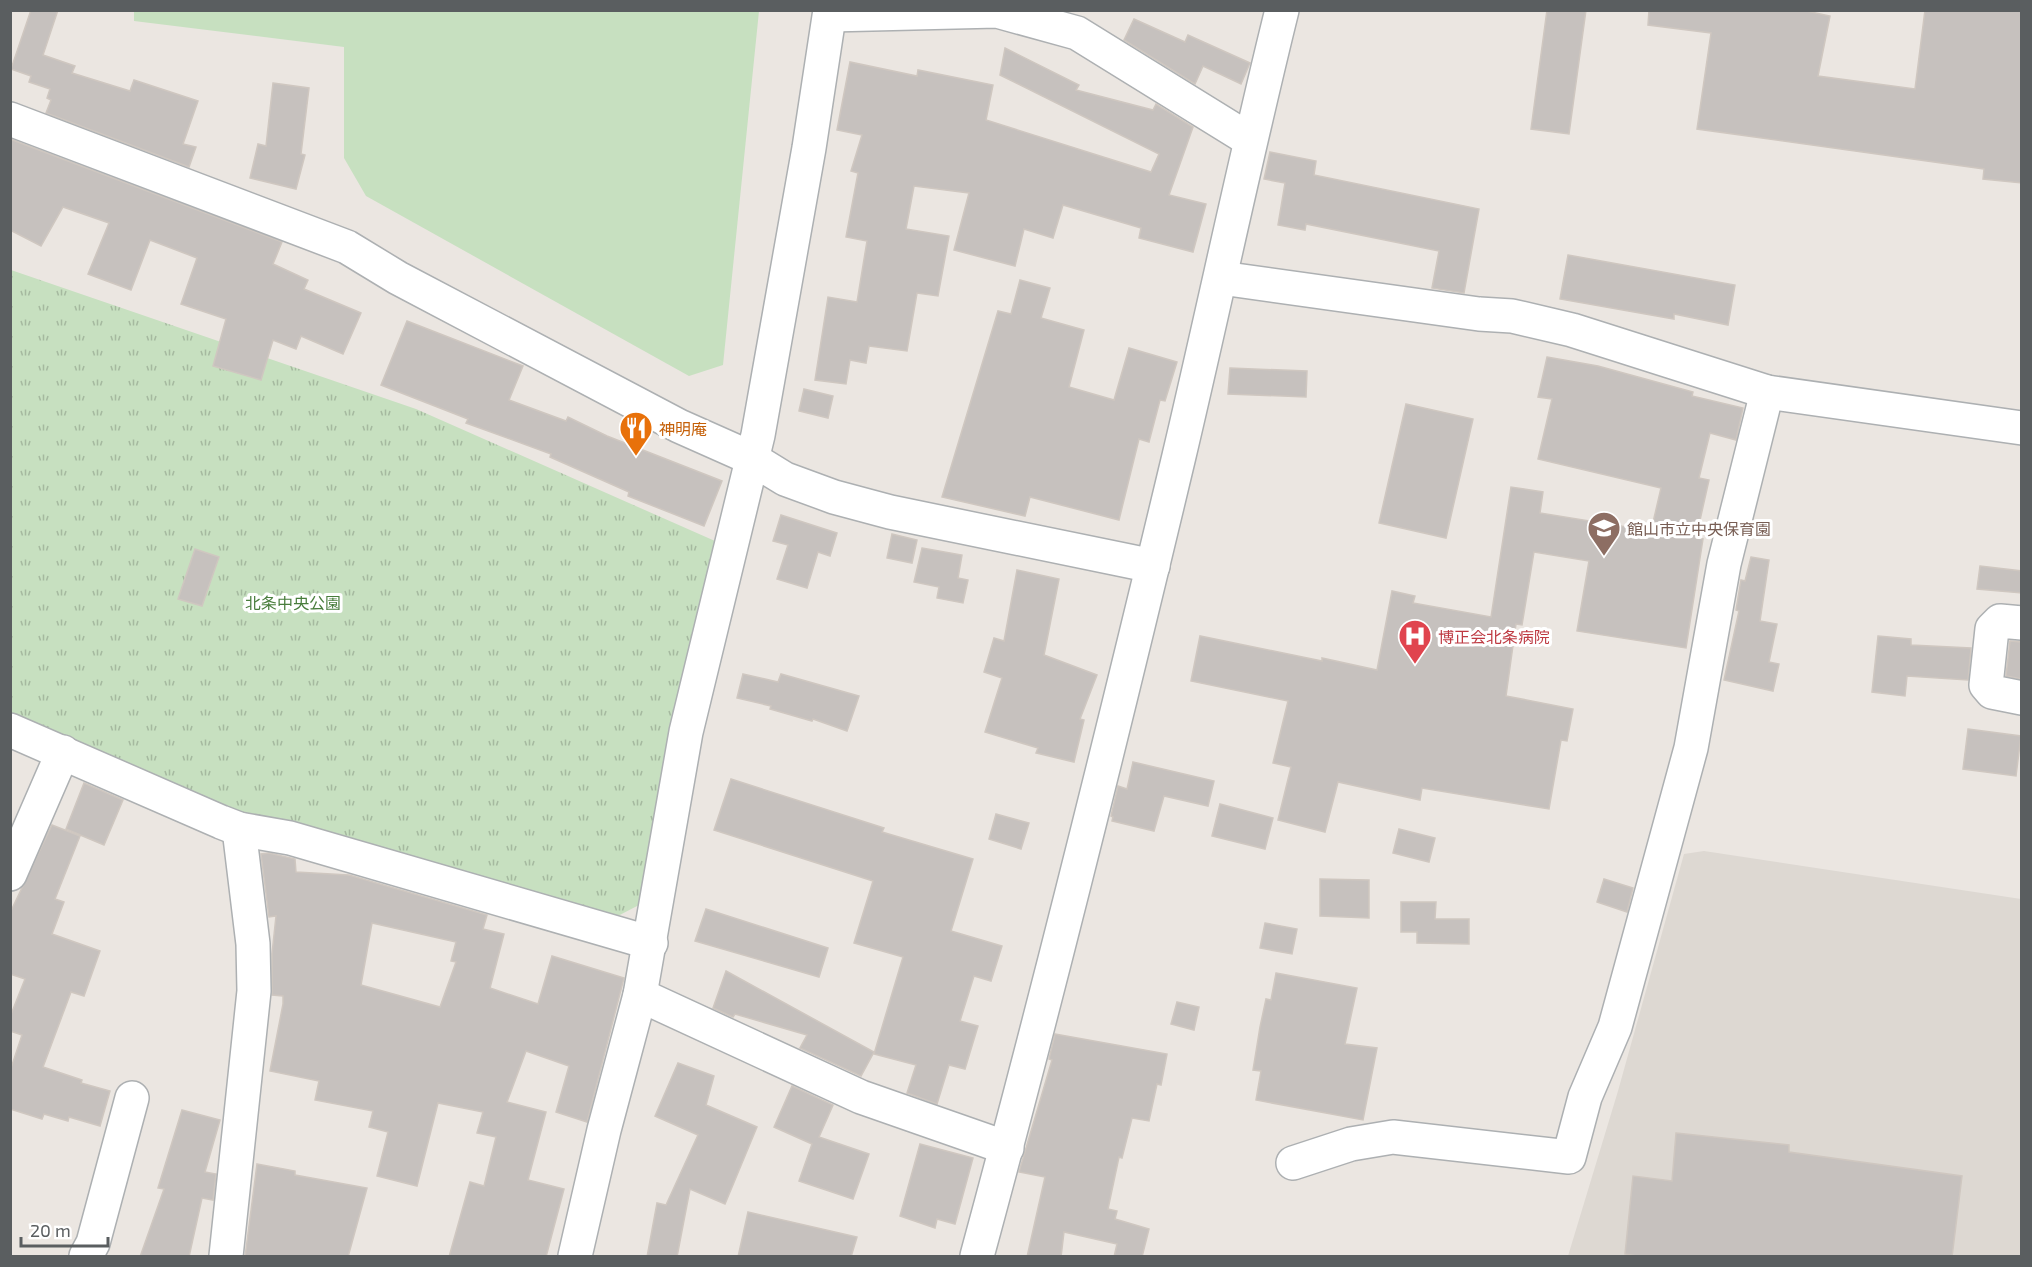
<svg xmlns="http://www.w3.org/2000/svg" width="2032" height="1267" viewBox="0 0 2032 1267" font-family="'Exo 2','Noto Sans JP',sans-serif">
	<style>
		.education { fill: #ddd8d2 }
		.park { fill: url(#park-tufts) }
		.garden { fill: #c7e0c0 }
		.building { fill: #c6c1be; stroke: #cfc7c0; stroke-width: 1.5; fill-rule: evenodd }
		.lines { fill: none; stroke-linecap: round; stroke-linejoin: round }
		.minor-casing { stroke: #adb0b2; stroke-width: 36 }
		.minor { stroke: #fff; stroke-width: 33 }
		.labels { text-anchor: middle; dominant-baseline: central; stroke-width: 6; stroke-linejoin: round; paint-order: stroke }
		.food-label { font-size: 16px; fill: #c56008; stroke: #fff; text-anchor: start }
		.education-label { font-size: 16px; fill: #785e54; stroke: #fff; text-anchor: start }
		.park-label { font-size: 16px; fill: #487d3c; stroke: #fff }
		.health-label { font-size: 16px; fill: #be3a42; stroke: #fff; text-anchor: start }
	</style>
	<defs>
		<pattern id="park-tufts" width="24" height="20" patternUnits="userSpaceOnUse" patternTransform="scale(1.5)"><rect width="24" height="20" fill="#c7e0c0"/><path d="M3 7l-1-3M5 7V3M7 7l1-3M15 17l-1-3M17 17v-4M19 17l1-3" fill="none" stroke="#a5b99f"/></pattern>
	</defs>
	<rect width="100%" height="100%" fill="#ebe6e1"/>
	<!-- education -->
	<path class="education" d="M 1704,851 L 2021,899 L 2021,1256 L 1568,1256 L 1618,1091 L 1684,854 Z"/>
	<!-- park -->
	<path class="park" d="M 11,270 L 416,409 L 715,541 L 670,728 L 639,905 L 612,919 L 259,822 L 11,719 Z"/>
	<!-- garden -->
	<path class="garden" d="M 134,11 L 759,11 L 723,365 L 689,376 L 366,196 L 344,158 L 344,47 L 134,21 Z"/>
	<!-- building -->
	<g class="building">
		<path d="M 31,10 L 58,10 L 43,55 L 75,66 L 72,73 L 130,91 L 134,80 L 198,101 L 183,144 L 196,147 L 189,167 L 46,113 L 51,100 L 47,98 L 50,89 L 29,82 L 31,76 L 11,69 Z"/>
		<path d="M 1547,10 L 1586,10 L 1569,134 L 1531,129 Z"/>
		<path d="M 1649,10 L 1802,10 L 1830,16 L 1818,76 L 1915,89 L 1925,10 L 2022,10 L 2022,183 L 1983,179 L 1984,169 L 1697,129 L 1711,33 L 1648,25 Z"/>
		<path d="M 1134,19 L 1185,42 L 1188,35 L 1250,63 L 1241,84 L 1203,66 L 1195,84 L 1124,40 Z"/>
		<path d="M 1005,48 L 1079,85 L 1076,90 L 1153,110 L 1156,104 L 1193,127 L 1169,195 L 1206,204 L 1193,252 L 1139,238 L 1141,228 L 1063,205 L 1053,238 L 1024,229 L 1015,266 L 954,250 L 969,193 L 914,186 L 906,229 L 949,236 L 938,296 L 917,293 L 907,351 L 869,346 L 866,363 L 850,360 L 846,384 L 815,380 L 828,297 L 857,302 L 867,241 L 846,237 L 858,173 L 851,171 L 862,135 L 837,130 L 850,62 L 917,76 L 918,70 L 993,85 L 986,120 L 1151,172 L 1159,154 L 1000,75 Z"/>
		<path d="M 273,83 L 309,88 L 301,154 L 305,155 L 296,189 L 250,178 L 258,144 L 266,146 Z"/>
		<path d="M 10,139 L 282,242 L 273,264 L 308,280 L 304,289 L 361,313 L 343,354 L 301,336 L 296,349 L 273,340 L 261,380 L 213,366 L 226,319 L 181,304 L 197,258 L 150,240 L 131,290 L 88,274 L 109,223 L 63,207 L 41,246 L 10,230 Z"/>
		<path d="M 1270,152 L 1316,161 L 1314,175 L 1479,209 L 1464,293 L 1432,288 L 1439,251 L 1306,224 L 1305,230 L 1278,225 L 1285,183 L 1264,179 Z"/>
		<path d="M 1568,255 L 1735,285 L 1728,325 L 1674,314 L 1674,319 L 1560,299 Z"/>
		<path d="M 1020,280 L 1050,288 L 1041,318 L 1084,330 L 1069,387 L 1114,400 L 1129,348 L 1177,362 L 1165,401 L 1160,400 L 1149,442 L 1139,439 L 1119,520 L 1030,497 L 1025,516 L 942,497 L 998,311 L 1011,314 Z"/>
		<path d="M 407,321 L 523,366 L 509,400 L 566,421 L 568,417 L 607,436 L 722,481 L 704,526 L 628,496 L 629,492 L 550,457 L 551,454 L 466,423 L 468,419 L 381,385 Z"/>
		<path d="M 1547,357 L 1598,366 L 1693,392 L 1692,396 L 1743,408 L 1736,440 L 1710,433 L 1699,478 L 1709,480 L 1696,538 L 1703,539 L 1686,648 L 1577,631 L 1589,561 L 1534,552 L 1522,625 L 1516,624 L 1506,696 L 1573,709 L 1567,741 L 1561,740 L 1549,809 L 1422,788 L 1420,800 L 1338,782 L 1325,832 L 1278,820 L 1291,767 L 1273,763 L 1288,701 L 1191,681 L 1200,636 L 1322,661 L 1322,658 L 1377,670 L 1392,591 L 1415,596 L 1413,603 L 1491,617 L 1511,487 L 1543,492 L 1540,513 L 1651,531 L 1661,488 L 1538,459 L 1552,399 L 1538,397 Z"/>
		<path d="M 1230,368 L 1307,371 L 1306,397 L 1228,394 Z"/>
		<path d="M 804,389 L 833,396 L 828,418 L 799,411 Z"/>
		<path d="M 1406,404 L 1473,419 L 1446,538 L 1379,523 Z"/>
		<path d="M 781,515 L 837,533 L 830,556 L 818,552 L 807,588 L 777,579 L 788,545 L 773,541 Z"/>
		<path d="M 892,534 L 917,540 L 912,563 L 887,558 Z"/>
		<path d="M 922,548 L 962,555 L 958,578 L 968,580 L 963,603 L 937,598 L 939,587 L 914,582 Z"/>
		<path d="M 195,549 L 219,557 L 202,606 L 178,599 Z"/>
		<path d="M 1751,557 L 1769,560 L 1760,621 L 1777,624 L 1769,662 L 1779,664 L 1773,691 L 1724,680 L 1739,611 L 1736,610 L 1741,580 L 1745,581 Z"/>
		<path d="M 1980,566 L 2022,571 L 2022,593 L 1977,589 Z"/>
		<path d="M 1017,570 L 1059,579 L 1044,655 L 1097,675 L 1080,719 L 1084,720 L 1074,762 L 1036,753 L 1038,748 L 985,732 L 1002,678 L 984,672 L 994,638 L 1004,641 Z"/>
		<path d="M 1878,636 L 1911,639 L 1911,645 L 1971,648 L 1968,680 L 1907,676 L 1905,696 L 1872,692 Z"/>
		<path d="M 2010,641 L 2022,642 L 2022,679 L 2006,676 Z"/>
		<path d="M 743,674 L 778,682 L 781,674 L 859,696 L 847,731 L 813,719 L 812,721 L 770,709 L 771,706 L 737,698 Z"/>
		<path d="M 1968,729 L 2021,736 L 2016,776 L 1963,769 Z"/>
		<path d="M 1133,762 L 1214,781 L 1208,806 L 1164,796 L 1154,831 L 1112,821 L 1113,817 L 1111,816 L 1118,786 L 1127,789 Z"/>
		<path d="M 731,779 L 884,828 L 882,832 L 973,859 L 951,931 L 1002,946 L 991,981 L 974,976 L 960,1021 L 978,1026 L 965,1069 L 949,1065 L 937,1104 L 907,1093 L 916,1065 L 874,1054 L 903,957 L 854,943 L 873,881 L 714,830 Z"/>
		<path d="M 84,783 L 123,800 L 104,845 L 66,829 Z"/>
		<path d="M 1220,804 L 1273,818 L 1265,849 L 1212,836 Z"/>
		<path d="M 996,814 L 1029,823 L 1021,849 L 989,839 Z"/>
		<path d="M 52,825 L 80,836 L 55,899 L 64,902 L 52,934 L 100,951 L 84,996 L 71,992 L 43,1067 L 82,1080 L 81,1083 L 110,1091 L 100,1126 L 69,1117 L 68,1121 L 44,1114 L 42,1119 L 10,1109 L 10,1071 L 22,1035 L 10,1031 L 10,1017 L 25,979 L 10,974 L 10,913 Z"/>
		<path d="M 1399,829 L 1435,838 L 1429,862 L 1393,853 Z"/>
		<path d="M 269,853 L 295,859 L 296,872 L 349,875 L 487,915 L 483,929 L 504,934 L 490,988 L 538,1004 L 552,956 L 624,978 L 587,1122 L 556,1112 L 569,1066 L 526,1051 L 507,1102 L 546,1112 L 528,1180 L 564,1189 L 546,1257 L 449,1257 L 470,1182 L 484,1186 L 496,1137 L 477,1133 L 483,1112 L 438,1103 L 417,1186 L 377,1176 L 388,1132 L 369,1127 L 373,1111 L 315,1100 L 319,1081 L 270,1071 L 283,1004 L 283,996 L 272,995 L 272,954 L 276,916 L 269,917 L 261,854 ZM 372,923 L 456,942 L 451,961 L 456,962 L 440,1007 L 361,985 Z"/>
		<path d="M 1320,879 L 1369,880 L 1369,918 L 1320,916 Z"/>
		<path d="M 1604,879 L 1633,888 L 1627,912 L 1597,902 Z"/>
		<path d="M 1401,902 L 1436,902 L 1435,919 L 1469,919 L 1469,944 L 1417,943 L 1417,932 L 1401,932 Z"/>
		<path d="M 706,909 L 828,948 L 819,977 L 695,941 Z"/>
		<path d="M 1265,923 L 1297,929 L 1292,954 L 1260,948 Z"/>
		<path d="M 726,971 L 874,1052 L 861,1076 L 800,1048 L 807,1035 L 735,1014 L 733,1017 L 713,1008 Z"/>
		<path d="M 1276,973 L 1357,988 L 1345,1044 L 1377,1048 L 1363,1120 L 1256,1100 L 1261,1071 L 1253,1070 L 1260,1027 L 1266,999 L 1271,1000 Z"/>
		<path d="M 1177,1002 L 1199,1007 L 1194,1030 L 1171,1024 Z"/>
		<path d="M 1055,1034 L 1167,1054 L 1161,1085 L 1157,1084 L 1149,1121 L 1132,1118 L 1122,1158 L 1119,1157 L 1108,1209 L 1117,1211 L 1115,1219 L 1149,1229 L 1142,1257 L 1114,1257 L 1117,1244 L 1064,1232 L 1061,1257 L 1027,1257 L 1045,1177 L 1019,1172 L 1052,1060 L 1049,1059 Z"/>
		<path d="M 678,1063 L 714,1076 L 706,1105 L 757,1127 L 725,1204 L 690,1189 L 677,1257 L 647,1257 L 657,1203 L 666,1205 L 698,1135 L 655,1116 Z"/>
		<path d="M 792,1086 L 833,1105 L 819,1137 L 869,1154 L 853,1199 L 799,1181 L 812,1144 L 774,1127 Z"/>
		<path d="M 182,1110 L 220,1120 L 205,1172 L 216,1174 L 213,1200 L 202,1198 L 189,1257 L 140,1257 L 164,1189 L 158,1188 Z"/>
		<path d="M 1676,1133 L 1789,1145 L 1789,1152 L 1962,1176 L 1952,1257 L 1643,1257 L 1625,1254 L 1633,1176 L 1672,1181 Z"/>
		<path d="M 920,1144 L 973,1158 L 955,1224 L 937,1219 L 935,1228 L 900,1216 Z"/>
		<path d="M 257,1164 L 295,1171 L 295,1175 L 367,1188 L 348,1257 L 245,1257 Z"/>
		<path d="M 748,1212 L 857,1237 L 851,1257 L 738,1257 Z"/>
	</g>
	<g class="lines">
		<!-- minor casing -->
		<g class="minor-casing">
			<g id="minor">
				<path d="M 830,15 L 997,11 L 1077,33 L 1250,140"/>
				<path d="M 10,119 L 347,247 L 398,278 L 679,426 L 751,458 L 785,479 L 834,497 L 890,512 L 1153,566"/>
				<path d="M 1221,278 L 1479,314 L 1512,316 L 1572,330 L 1767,392 L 2022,428"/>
				<path d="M 2022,623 L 2000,621 L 1992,629 L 1986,685 L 1992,692 L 2022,698"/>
				<path d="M 10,730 L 221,822 L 239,829 L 290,838 L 651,943"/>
				<path d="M 10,874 L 63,752"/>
				<path d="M 640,995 L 861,1097 L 1007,1148"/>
				<path d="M 1293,1163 L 1351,1144 L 1393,1137 L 1569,1157 L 1585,1097 L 1615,1027 L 1691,748 L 1724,564 L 1767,392"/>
				<path d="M 86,1256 L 93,1243 L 132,1098"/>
				<path d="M 226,1256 L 254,991 L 253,944 L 239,829"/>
				<path d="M 575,1256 L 604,1130 L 640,995 L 686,732 L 758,435 L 809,148 L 830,10"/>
				<path d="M 977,1256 C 1049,991 1115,724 1179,456 C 1214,308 1245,159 1282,10"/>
			</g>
		</g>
		<!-- minor -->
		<use href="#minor" class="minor"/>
	</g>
	<!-- icons -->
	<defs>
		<g id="restaurant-pin" transform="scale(1.725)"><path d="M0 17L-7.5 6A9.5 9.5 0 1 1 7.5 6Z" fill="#e8710a" stroke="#fff"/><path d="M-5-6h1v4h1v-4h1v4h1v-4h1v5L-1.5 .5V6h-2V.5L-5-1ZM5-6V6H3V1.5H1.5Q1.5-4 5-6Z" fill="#fff"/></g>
		<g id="school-pin" transform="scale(1.725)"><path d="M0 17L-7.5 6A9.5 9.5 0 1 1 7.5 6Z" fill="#8d6e63" stroke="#fff"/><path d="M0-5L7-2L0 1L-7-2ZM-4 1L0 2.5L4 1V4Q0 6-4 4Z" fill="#fff"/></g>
		<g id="hospital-pin" transform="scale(1.725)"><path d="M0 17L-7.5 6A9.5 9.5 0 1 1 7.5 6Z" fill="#e0444e" stroke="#fff"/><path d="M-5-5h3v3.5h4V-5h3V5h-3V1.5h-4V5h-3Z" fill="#fff"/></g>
	</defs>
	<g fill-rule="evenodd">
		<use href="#restaurant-pin" x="636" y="428"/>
		<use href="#school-pin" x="1604" y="528"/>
		<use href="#hospital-pin" x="1415" y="636"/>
	</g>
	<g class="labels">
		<!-- food labels -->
		<g class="food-label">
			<text x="659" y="428">神明庵</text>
		</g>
		<!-- education labels -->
		<g class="education-label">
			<text x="1627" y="528">館山市立中央保育園</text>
		</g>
		<!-- park labels -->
		<g class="park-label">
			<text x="293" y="602">北条中央公園</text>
		</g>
		<!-- health labels -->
		<g class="health-label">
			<text x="1438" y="636">博正会北条病院</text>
		</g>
	</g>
	<!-- border -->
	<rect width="2032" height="1267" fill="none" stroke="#5a5e60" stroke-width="24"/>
	<!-- scale -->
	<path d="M21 1237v9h87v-9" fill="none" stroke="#5a5e60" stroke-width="3"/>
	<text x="30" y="1237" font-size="18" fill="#5a5e60" stroke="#ffffff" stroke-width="4.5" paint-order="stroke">20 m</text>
</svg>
